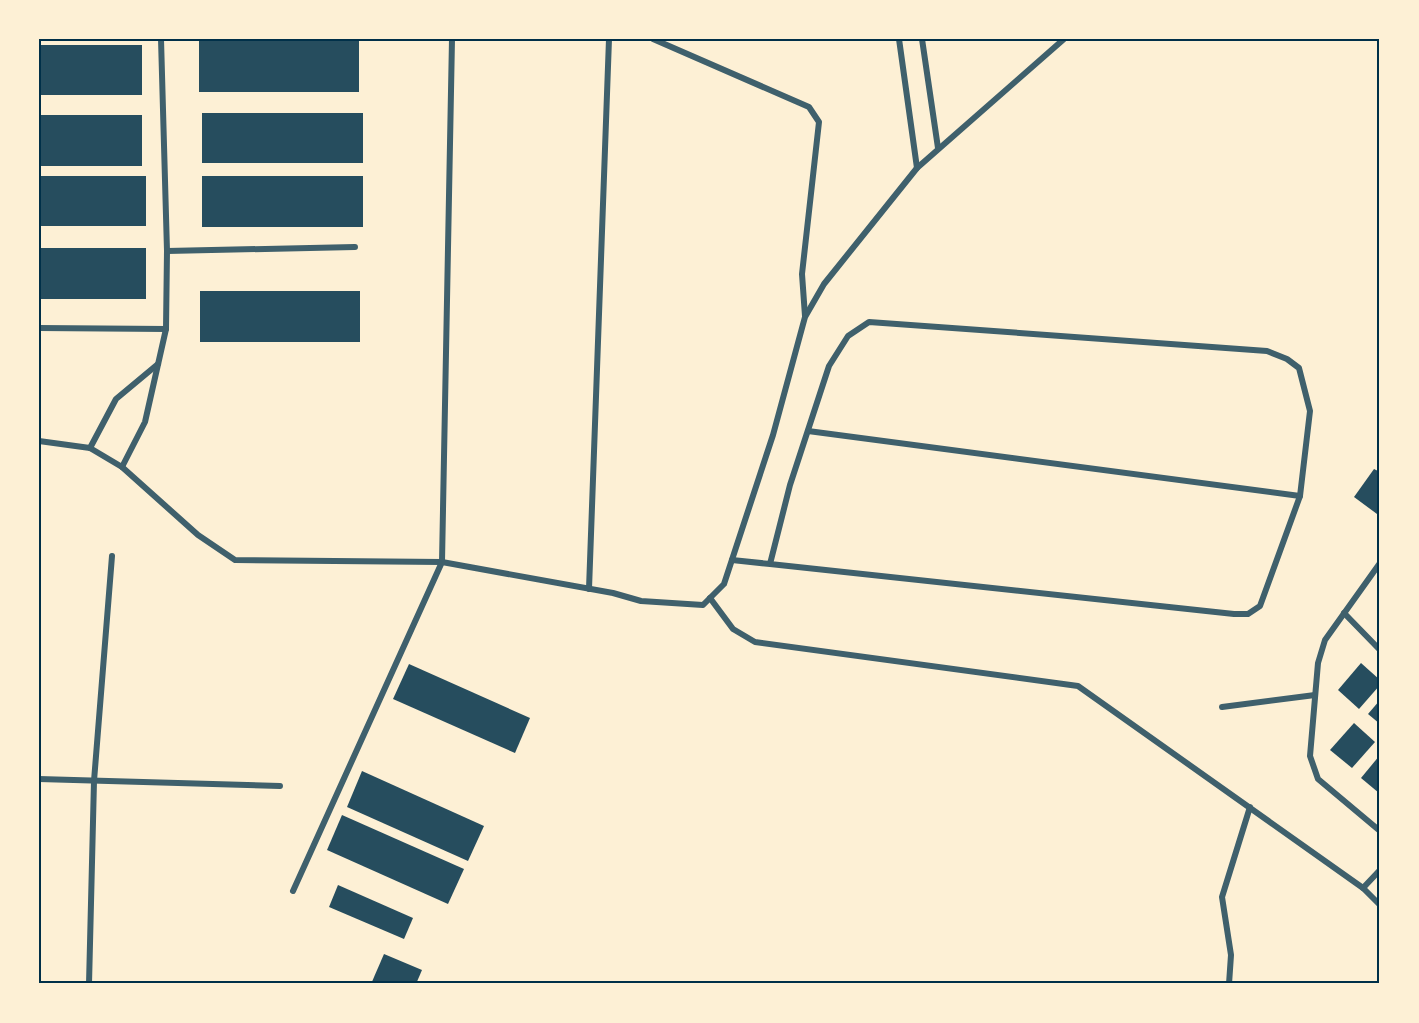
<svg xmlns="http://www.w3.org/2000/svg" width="1419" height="1023" viewBox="0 0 1419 1023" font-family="Commissioner,sans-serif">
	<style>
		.building { fill: #264d5e }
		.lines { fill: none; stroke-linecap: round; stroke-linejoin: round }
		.minor { stroke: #3f606c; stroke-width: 6 }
		.neatline { fill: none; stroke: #003049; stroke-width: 2 }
	</style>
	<rect width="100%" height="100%" fill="#fdf0d5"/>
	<!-- building -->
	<g class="building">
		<rect x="199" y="41" width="160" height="51"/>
		<rect x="39" y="45" width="103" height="50"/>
		<rect x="202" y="113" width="161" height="50"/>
		<rect x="39" y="115" width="103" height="51"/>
		<rect x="39" y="176" width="107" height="50"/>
		<rect x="202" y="176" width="161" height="51"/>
		<rect x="39" y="248" width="107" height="51"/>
		<rect x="200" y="291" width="160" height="51"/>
		<path d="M 1374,469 L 1380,472 L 1380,510 L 1377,514 L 1354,497 Z"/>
		<path d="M 1361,663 L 1380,680 L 1380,685 L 1359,709 L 1338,690 Z"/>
		<path d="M 409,664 L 530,718 L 515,753 L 393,699 Z"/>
		<path d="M 1380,700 L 1380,724 L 1368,714 Z"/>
		<path d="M 1354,723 L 1375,742 L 1352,768 L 1330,750 Z"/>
		<path d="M 1380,755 L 1380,792 L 1379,793 L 1361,778 Z"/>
		<path d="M 362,771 L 484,826 L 468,861 L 347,807 Z"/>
		<path d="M 342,815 L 464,869 L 448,904 L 327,850 Z"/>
		<path d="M 338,885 L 413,918 L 404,939 L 329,907 Z"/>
		<path d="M 384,954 L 422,970 L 416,984 L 371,984 Z"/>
	</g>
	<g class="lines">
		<!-- minor -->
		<g class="minor">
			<path d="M 653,39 L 809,107 L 819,122 L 802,274 L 805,316"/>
			<path d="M 899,39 L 917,168"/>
			<path d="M 922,39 L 938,148"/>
			<path d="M 167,251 L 355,247"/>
			<path d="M 39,328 L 166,329"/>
			<path d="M 808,431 L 1300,496"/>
			<path d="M 39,441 L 90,448 L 122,467 L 198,535 L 235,560 L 442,562 L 613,593 L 641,601 L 703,605 L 724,584 L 773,435 L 805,317 L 824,284 L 917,168 L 1064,39"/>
			<path d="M 90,448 L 116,399 L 158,364"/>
			<path d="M 122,467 L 145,422 L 166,329 L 167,251 L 161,39"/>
			<path d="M 732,560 L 770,564 L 1234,614 L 1248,614 L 1260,606 L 1300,496 L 1310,411 L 1299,368 L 1287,359 L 1267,351 L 869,322 L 848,336 L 829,366 L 790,485 L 770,564"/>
			<path d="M 589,589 L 609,39"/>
			<path d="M 710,598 L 733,629 L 755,642 L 1078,686 L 1363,888 L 1380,905"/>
			<path d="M 1344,613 L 1380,650"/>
			<path d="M 1222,707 L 1315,695"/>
			<path d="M 39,779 L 280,786"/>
			<path d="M 1380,831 L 1318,779 L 1310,756 L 1318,663 L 1325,640 L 1380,563"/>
			<path d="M 1363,888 L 1380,870"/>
			<path d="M 293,891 L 442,562 L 452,39"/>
			<path d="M 89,984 L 94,781 L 112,556"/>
			<path d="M 1229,984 L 1231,955 L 1222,897 L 1250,807"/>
		</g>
	</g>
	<!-- border -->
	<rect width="1419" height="1023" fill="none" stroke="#fdf0d5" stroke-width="81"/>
	<rect x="40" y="40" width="1338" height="942" class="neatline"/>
</svg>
